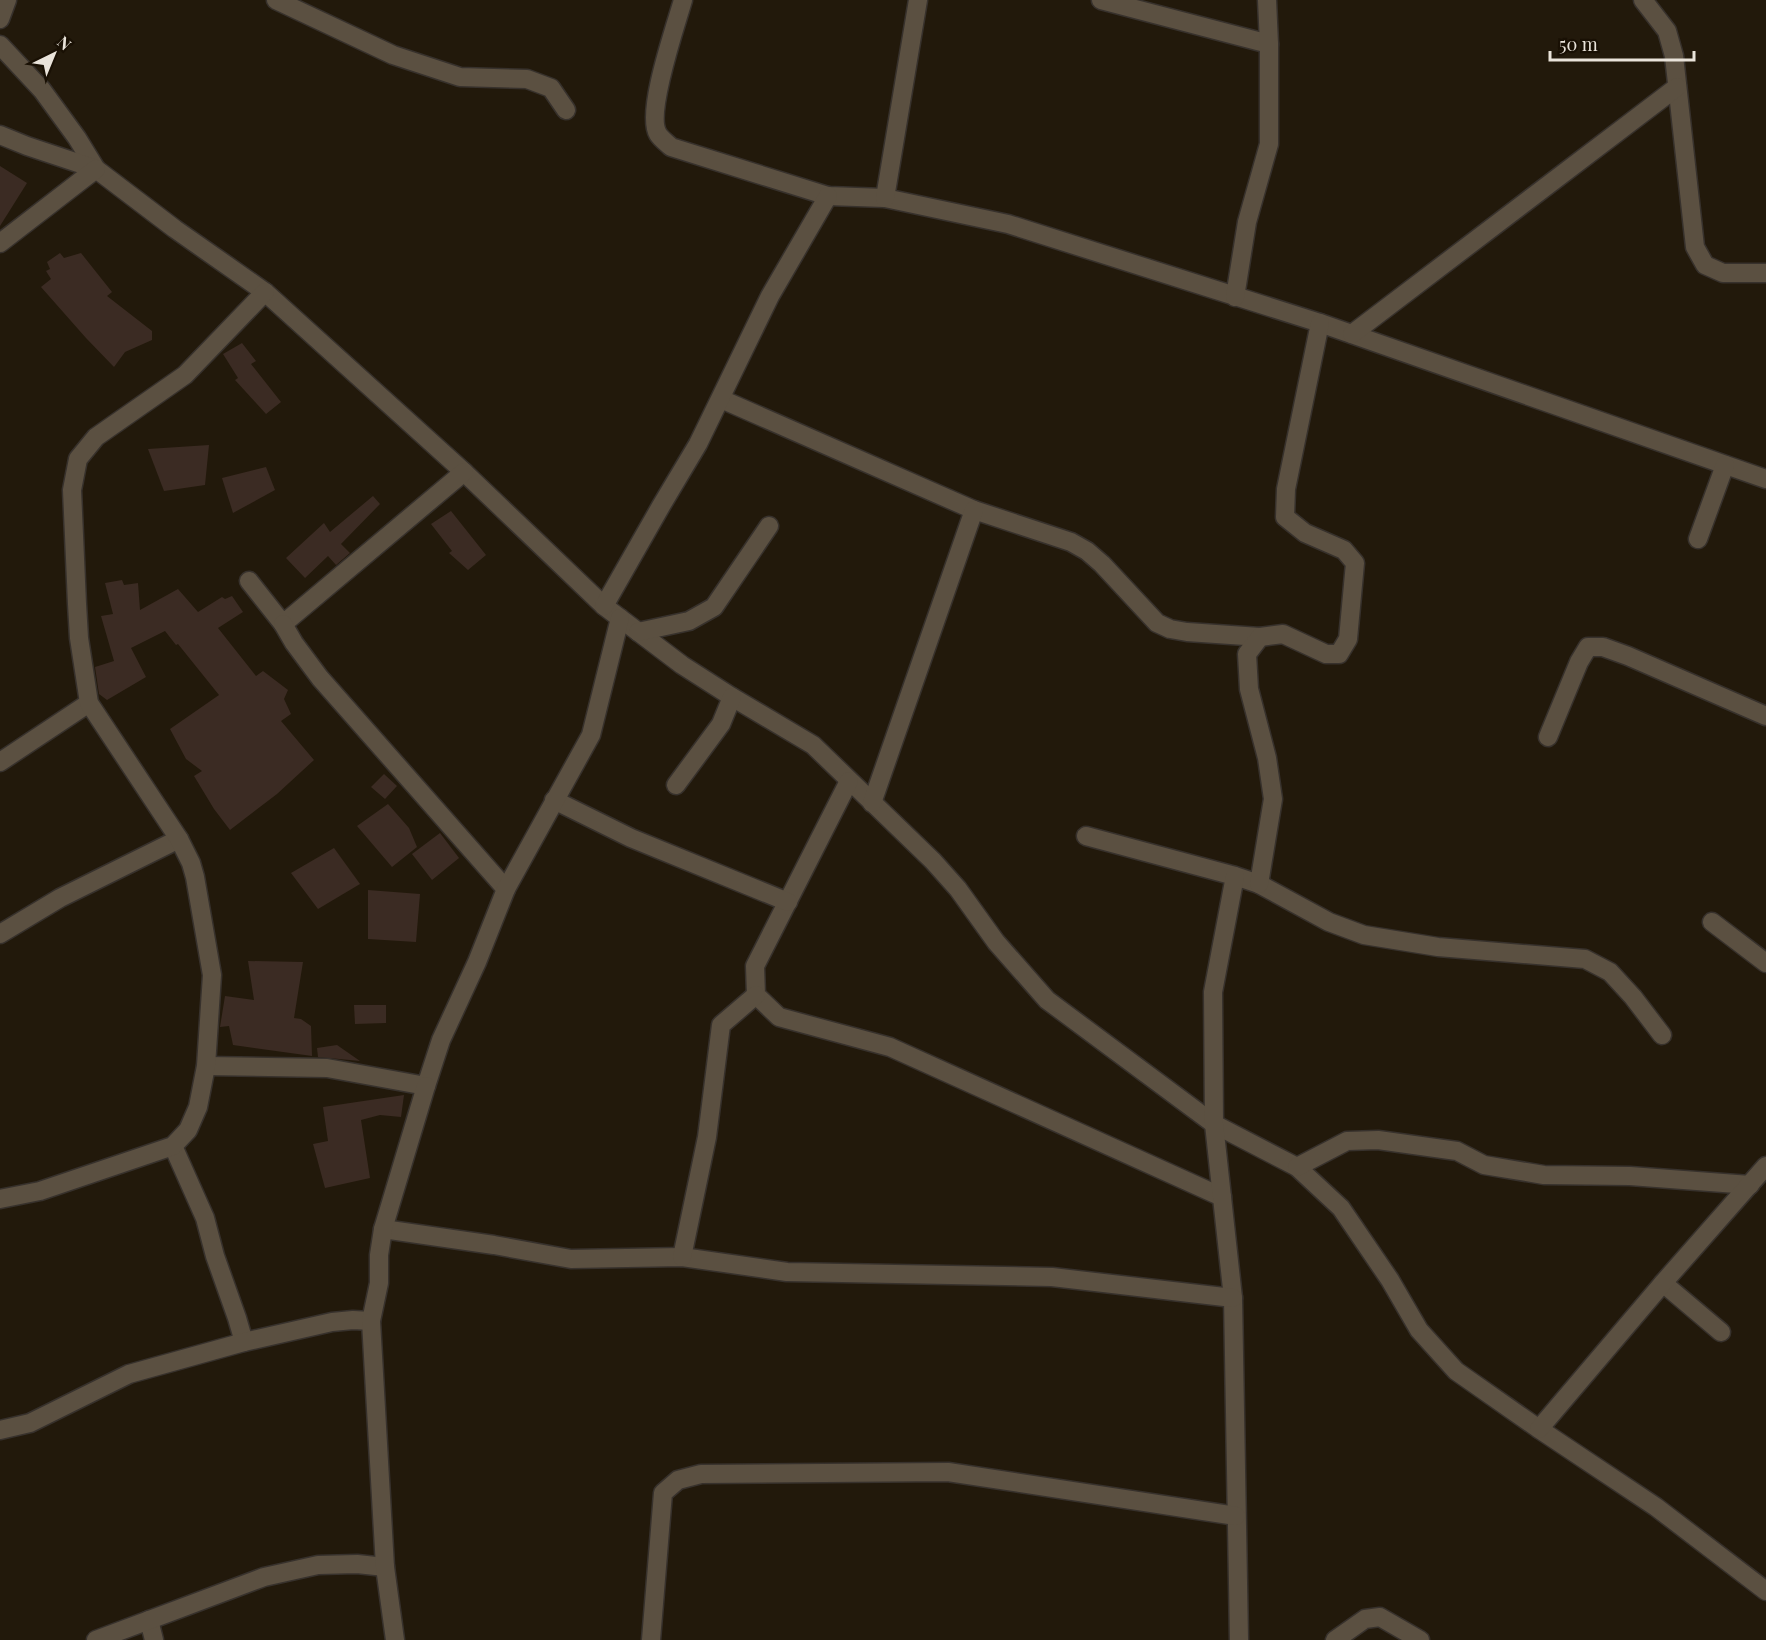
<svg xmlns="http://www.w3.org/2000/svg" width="1766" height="1640" viewBox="0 0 1766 1640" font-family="'Playfair Display',serif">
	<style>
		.building { fill: #3b2b23 }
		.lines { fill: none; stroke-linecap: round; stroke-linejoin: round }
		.minor-casing { stroke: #37312c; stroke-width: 21 }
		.minor { stroke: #5b5041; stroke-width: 18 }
	</style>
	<rect width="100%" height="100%" fill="#22190b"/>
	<!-- building -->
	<g class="building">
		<path d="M 0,166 L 27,183 L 0,226 Z"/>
		<path d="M 60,253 L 64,258 L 81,253 L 112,292 L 107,296 L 152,331 L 152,340 L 125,352 L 114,367 L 86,338 L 41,287 L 51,279 L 46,271 L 50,269 L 47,262 Z"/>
		<path d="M 242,343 L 256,361 L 251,364 L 281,402 L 266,414 L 235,380 L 238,378 L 223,354 Z"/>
		<path d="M 209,445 L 205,485 L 164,491 L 148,449 Z"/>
		<path d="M 266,467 L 275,490 L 233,513 L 222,478 Z"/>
		<path d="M 373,496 L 380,504 L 341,544 L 350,553 L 336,565 L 328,556 L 305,578 L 286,558 L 324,523 L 330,532 Z"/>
		<path d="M 451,511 L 486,555 L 468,570 L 449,553 L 452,551 L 431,524 Z"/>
		<path d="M 122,580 L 124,585 L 138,583 L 140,610 L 178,589 L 198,612 L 222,597 L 225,599 L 232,596 L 243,612 L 218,628 L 256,676 L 263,671 L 288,690 L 284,699 L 291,714 L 281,721 L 314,760 L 277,794 L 230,830 L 214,809 L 194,776 L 202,771 L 186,759 L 170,729 L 219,695 L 178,644 L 176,645 L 165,631 L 131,648 L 146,677 L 107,700 L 99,694 L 95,667 L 114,661 L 101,616 L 113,614 L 105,583 Z"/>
		<path d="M 384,774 L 397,786 L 385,799 L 371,787 Z"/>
		<path d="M 388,804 L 409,828 L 417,847 L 392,867 L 357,826 Z"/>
		<path d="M 440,833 L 459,858 L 432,880 L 412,854 Z"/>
		<path d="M 334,848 L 360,884 L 318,909 L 291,873 Z"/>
		<path d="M 368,890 L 420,894 L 416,942 L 368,939 Z"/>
		<path d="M 248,961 L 303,962 L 294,1018 L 301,1019 L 311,1026 L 312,1056 L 233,1045 L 229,1026 L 220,1027 L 225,996 L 254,1000 Z"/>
		<path d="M 354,1005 L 386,1005 L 386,1023 L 355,1024 Z"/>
		<path d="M 337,1045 L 360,1061 L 318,1057 L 317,1048 Z"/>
		<path d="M 404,1095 L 401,1117 L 380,1115 L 361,1120 L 370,1178 L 325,1188 L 313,1144 L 328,1141 L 323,1107 Z"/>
	</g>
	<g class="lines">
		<!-- minor casing -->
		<g class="minor-casing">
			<g id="minor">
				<path d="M 276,0 L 393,55 L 460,77 L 527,79 L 551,88 L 566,110"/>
				<path d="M 683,0 C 676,25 645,113 658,134 C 661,139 667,143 671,147 L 828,196 L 885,198 L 1008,224 L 1320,323 L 1766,479"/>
				<path d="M 1101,0 L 1269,44"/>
				<path d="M 1643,0 L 1667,31 L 1674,56 L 1695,247 L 1705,265 L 1723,273 L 1766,273"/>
				<path d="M 0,19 L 7,0"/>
				<path d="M 0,45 L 42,90 L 77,138 L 96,169 L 175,229 L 265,292 L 464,472 L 604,606 L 682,665 L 732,697 L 813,745 L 933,861 L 958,889 L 996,942 L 1047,1000 L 1214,1124 L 1297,1167 L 1341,1208 L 1390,1280 L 1419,1330 L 1456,1371 L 1539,1429 L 1656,1507 L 1766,1591"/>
				<path d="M 0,135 L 27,146 L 96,169"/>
				<path d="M 885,198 L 918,0"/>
				<path d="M 0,243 L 96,169"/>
				<path d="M 1235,297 L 1247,222 L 1269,144 L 1269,44 L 1267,0"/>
				<path d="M 1352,334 L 1677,87"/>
				<path d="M 721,399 L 974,510 L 1071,542 L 1087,551 L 1102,564 L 1157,623 L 1170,629 L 1187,632 L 1260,637"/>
				<path d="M 1698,539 L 1725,465"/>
				<path d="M 249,581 L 283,624 L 464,472"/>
				<path d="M 604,606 L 661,506 L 698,444 L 770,296 L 828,196"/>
				<path d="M 283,624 L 294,643 L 320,678 L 506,889"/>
				<path d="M 638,632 L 689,621 L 714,607 L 769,526"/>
				<path d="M 1548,737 L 1579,662 L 1588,647 L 1603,647 L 1628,656 L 1766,716"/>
				<path d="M 0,762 L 89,703"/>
				<path d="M 849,781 L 755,966 L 756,995 L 779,1017 L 890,1047 L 1222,1197"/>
				<path d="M 676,785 L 721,724 L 732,697"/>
				<path d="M 554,800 L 631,838 L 788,902"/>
				<path d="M 872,803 L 974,510"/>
				<path d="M 1086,836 L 1235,876 L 1259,884 L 1329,922 L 1364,935 L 1438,947 L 1585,959 L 1610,972 L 1633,997 L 1662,1035"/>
				<path d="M 1235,876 L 1213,992 L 1214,1124 L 1233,1298 L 1239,1640"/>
				<path d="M 1259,884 L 1273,799 L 1267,758 L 1249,689 L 1247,654 L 1260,637 L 1283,634 L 1326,654 L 1339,654 L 1348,639 L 1355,563 L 1344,550 L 1305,533 L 1285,517 L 1286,489 L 1320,323"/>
				<path d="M 1712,922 L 1766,963"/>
				<path d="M 0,934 L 60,898 L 179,839"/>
				<path d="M 206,1066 L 327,1068 L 426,1086 L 441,1040 L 477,962 L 506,889 L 591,735 L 620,618"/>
				<path d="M 173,1146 L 205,1218 L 215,1256 L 237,1318 L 244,1342"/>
				<path d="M 1297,1167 L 1347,1141 L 1378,1140 L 1457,1151 L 1484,1165 L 1544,1175 L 1630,1176 L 1750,1185"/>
				<path d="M 0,1199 L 40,1191 L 173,1146 L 188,1130 L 198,1107 L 206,1066 L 212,975 L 195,877 L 191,863 L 179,839 L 89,703 L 79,638 L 77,604 L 72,490 L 78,459 L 96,437 L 185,375 L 265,292"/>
				<path d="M 383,1229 L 494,1245 L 571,1259 L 682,1257 L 787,1272 L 1052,1277 L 1233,1298"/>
				<path d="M 682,1257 L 707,1137 L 721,1025 L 756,995"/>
				<path d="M 1663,1283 L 1721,1332"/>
				<path d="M 1539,1429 L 1663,1283 L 1766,1166"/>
				<path d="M 0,1430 L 30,1423 L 129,1374 L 244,1342 L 332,1322 L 353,1320 L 371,1321"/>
				<path d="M 149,1620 L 154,1640"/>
				<path d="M 96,1640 L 264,1577 L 318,1565 L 357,1564 L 385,1567"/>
				<path d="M 395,1640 L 385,1567 L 371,1321 L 379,1283 L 379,1255 L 383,1229 L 426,1086"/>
				<path d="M 651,1640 L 663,1493 L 678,1480 L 701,1474 L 948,1472 L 1236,1516"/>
				<path d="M 1335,1640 L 1365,1619 L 1380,1617 L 1420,1640"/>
			</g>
		</g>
		<!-- minor -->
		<use href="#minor" class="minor"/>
	</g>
	<!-- north arrow -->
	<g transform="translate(54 54) rotate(43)" stroke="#191004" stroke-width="4.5" paint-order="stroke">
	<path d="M0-4.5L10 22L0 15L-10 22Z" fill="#e9e3da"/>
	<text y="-9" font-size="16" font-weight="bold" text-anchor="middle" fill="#e9e3da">N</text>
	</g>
	<!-- scale -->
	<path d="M1550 51v9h144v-9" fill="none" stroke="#e9e3da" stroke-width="3"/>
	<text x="1559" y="51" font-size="18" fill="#e9e3da" stroke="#191004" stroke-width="4.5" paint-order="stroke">50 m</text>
</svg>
